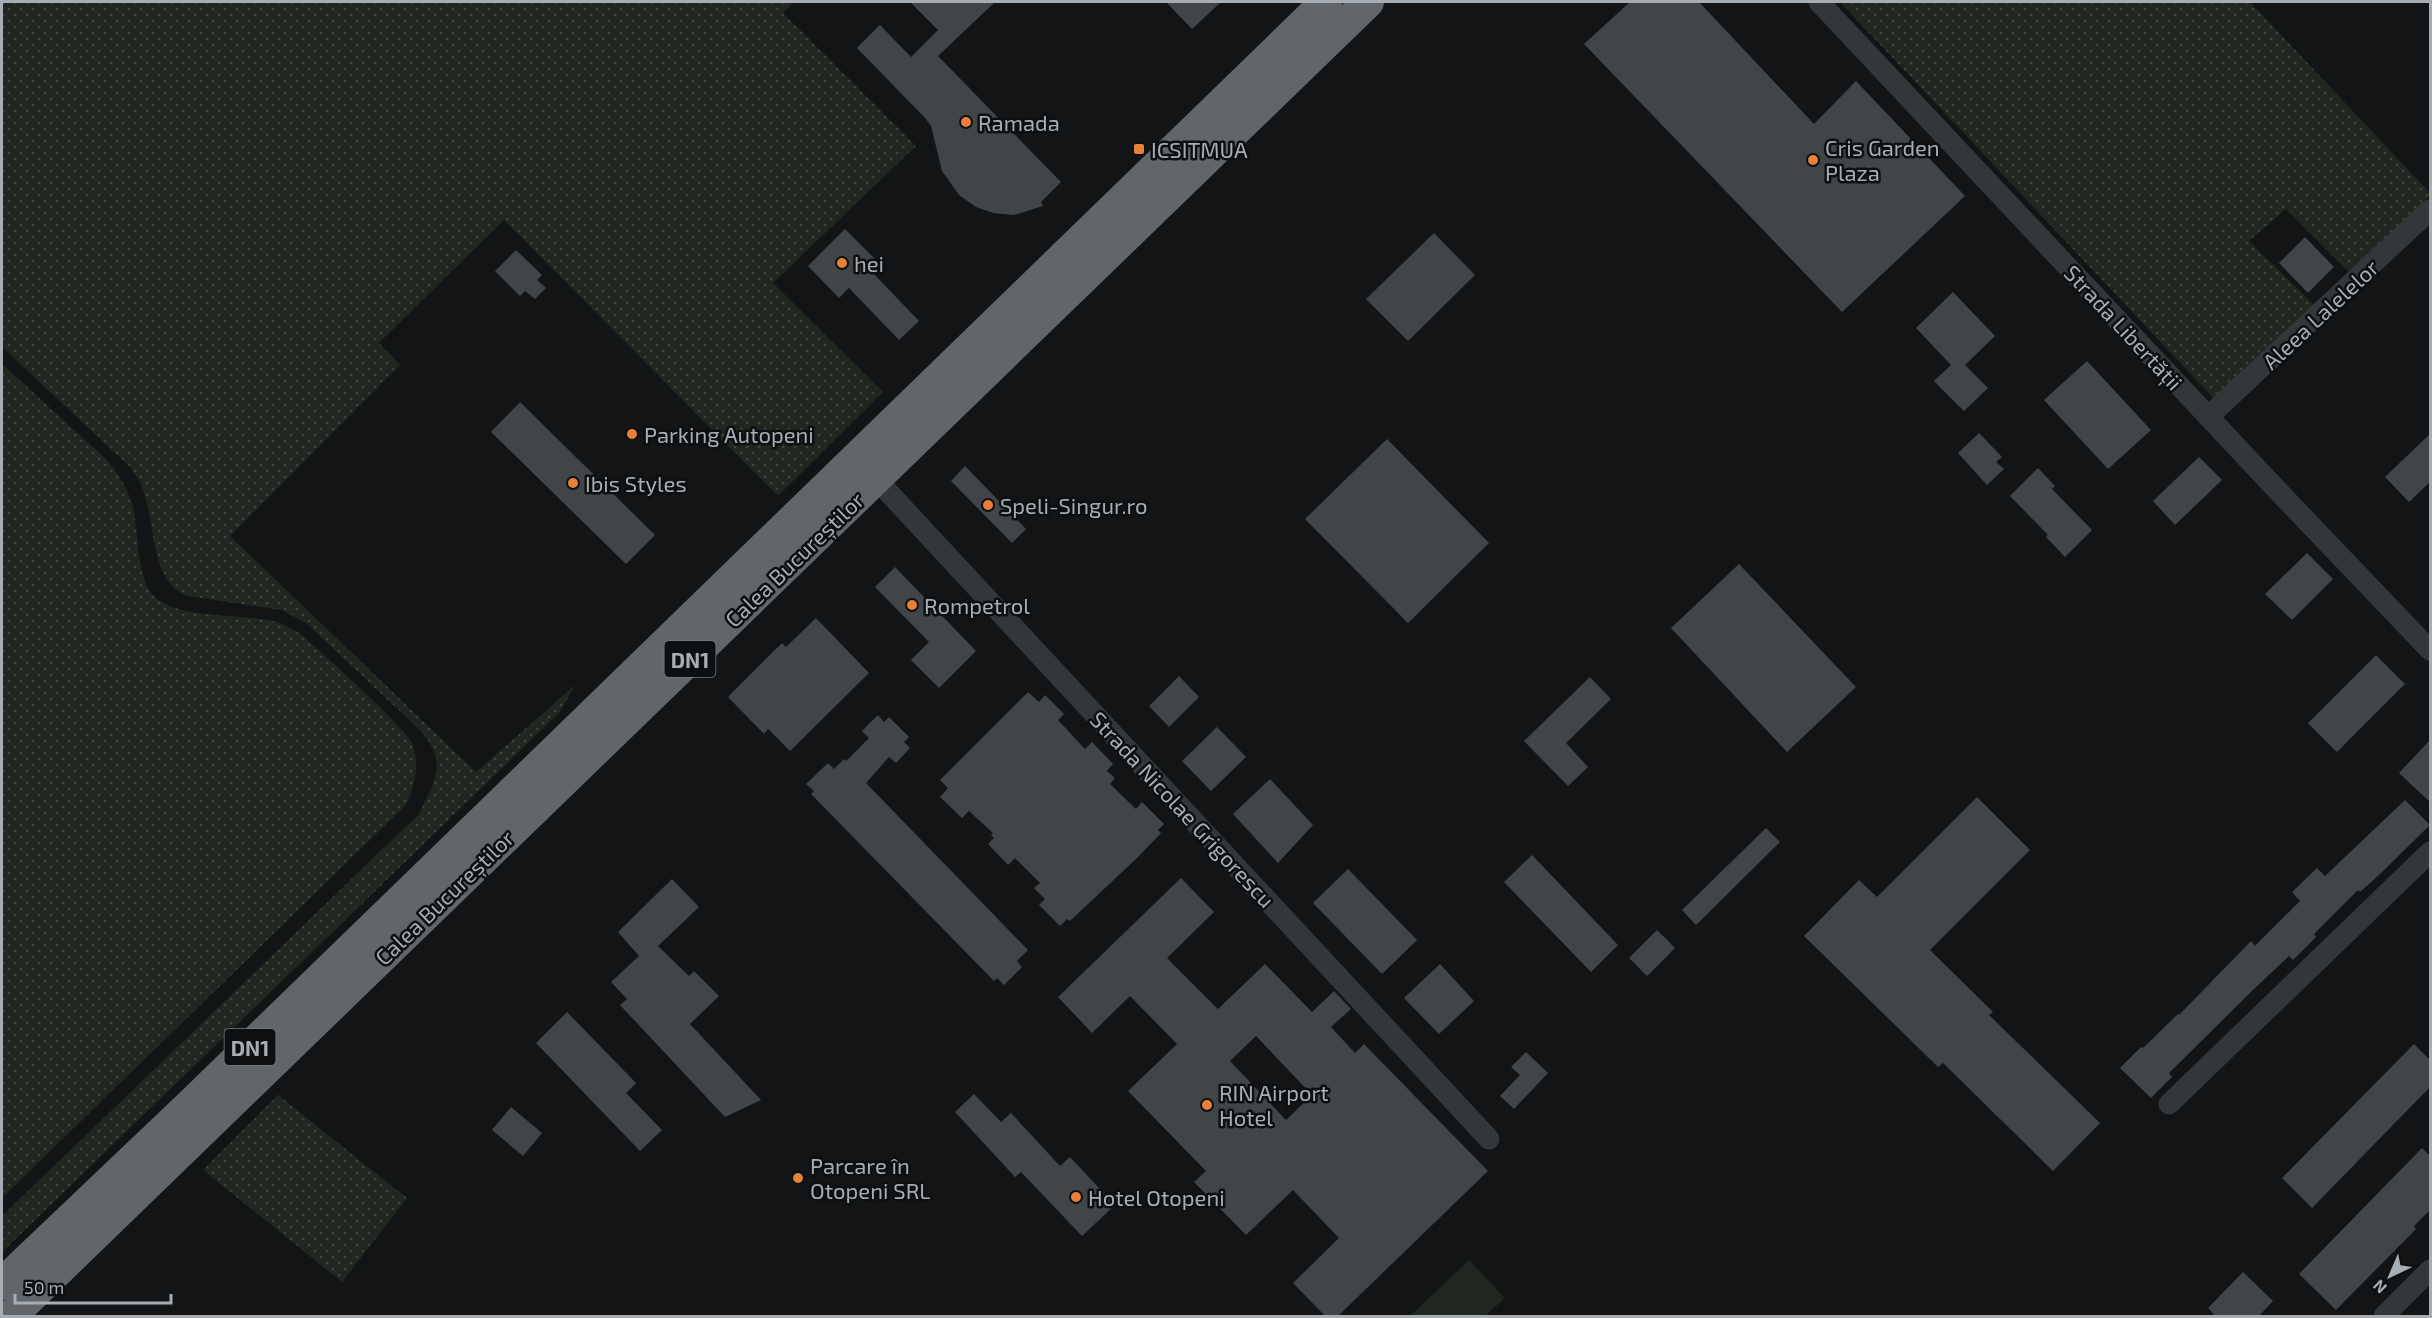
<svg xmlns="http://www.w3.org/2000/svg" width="2432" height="1318" viewBox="0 0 2432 1318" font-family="'Exo 2',sans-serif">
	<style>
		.grass { fill: url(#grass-dots) }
		.pitch { fill: #202720 }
		.building { fill: #424548; fill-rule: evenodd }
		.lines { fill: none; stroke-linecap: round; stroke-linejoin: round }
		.minor { stroke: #343739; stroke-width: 21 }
		.highway { stroke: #61666a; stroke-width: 32 }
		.poi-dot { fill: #e78039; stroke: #0e0f10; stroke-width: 2 }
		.labels { text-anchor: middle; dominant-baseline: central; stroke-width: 5; stroke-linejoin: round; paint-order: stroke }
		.shield { fill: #0e0f10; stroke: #787e83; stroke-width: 1.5 }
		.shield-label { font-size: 21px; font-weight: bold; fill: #a6aeb4 }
		.poi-label { font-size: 22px; fill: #a6aeb4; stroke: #0e0f10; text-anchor: start }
		.street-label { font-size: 22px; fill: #a6aeb4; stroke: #0e0f10 }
	</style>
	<defs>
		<pattern id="grass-dots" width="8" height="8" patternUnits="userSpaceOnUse" patternTransform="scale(1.5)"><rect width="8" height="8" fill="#202720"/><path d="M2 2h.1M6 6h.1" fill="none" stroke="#3d443e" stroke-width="1.8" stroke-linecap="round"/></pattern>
	</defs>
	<rect width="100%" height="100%" fill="#131415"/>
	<!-- grass -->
	<g class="grass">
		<path d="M 2,2 L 794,2 L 783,13 L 916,146 L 773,283 L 883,392 L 778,496 L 504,220 L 379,343 L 400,365 L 230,536 L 476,772 L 575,685 L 560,712 L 2,1252 L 2,1216 L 419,814 L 433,785 L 437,769 L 436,756 L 430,743 L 422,732 L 306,623 L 282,610 L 188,596 C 149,583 156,520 142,487 C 140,480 134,474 130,467 L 2,347 Z"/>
		<path d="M 1840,2 L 2250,2 L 2430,193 L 2430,196 L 2353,276 L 2286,209 L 2249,241 L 2316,307 L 2216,401 Z"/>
		<path d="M 2,364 L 105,458 C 117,472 127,486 132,504 C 139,529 136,579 154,596 C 177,620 244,613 277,622 C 284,625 292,628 298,632 C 314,645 407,729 412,743 C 420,766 415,784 406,805 L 2,1198 Z"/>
		<path d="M 278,1095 L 407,1198 L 342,1282 L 203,1170 Z"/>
	</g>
	<!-- pitch -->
	<path class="pitch" d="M 1469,1260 L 1505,1298 L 1485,1316 L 1410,1316 Z"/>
	<!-- building -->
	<g class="building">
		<path d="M 910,2 L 995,2 L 938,56 L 1061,182 L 1041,202 L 1043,206 L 1014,215 L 993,213 L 976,207 L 959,195 L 942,171 L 931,126 L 926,119 L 857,48 L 880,25 L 911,57 L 938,30 Z"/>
		<path d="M 1166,2 L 1221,2 L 1192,29 Z"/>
		<path d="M 1630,2 L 1699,2 L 1814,124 L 1856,81 L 1965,196 L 1842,312 L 1584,44 Z"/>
		<path d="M 845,229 L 877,261 L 869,269 L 919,321 L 899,340 L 849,288 L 839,298 L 808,266 Z"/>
		<path d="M 1434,233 L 1475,275 L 1408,341 L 1366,299 Z"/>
		<path d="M 2305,237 L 2334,267 L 2308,293 L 2279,263 Z"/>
		<path d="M 516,250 L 542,275 L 537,280 L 546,288 L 535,299 L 525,291 L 520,296 L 495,271 Z"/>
		<path d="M 1953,292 L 1995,336 L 1965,365 L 1988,388 L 1964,411 L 1934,381 L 1951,365 L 1916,328 Z"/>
		<path d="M 2087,361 L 2151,430 L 2108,469 L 2044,400 Z"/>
		<path d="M 520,402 L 655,535 L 626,564 L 491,432 Z"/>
		<path d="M 1979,433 L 2002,457 L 1996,462 L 2004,469 L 1987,485 L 1958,453 Z"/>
		<path d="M 2430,434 L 2430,482 L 2409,502 L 2385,477 Z"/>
		<path d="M 1387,439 L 1489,543 L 1408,623 L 1305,519 Z"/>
		<path d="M 2199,457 L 2222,480 L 2175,525 L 2153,501 Z"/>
		<path d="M 965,466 L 1026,529 L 1012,543 L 951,481 Z"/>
		<path d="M 2038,468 L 2055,486 L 2052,489 L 2092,530 L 2065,557 L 2046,537 L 2048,535 L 2010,496 Z"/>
		<path d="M 2307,553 L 2333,579 L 2292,620 L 2265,594 Z"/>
		<path d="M 1739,564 L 1856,687 L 1787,752 L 1671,628 Z"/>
		<path d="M 895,567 L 976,651 L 939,688 L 911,660 L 929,642 L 875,587 Z"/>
		<path d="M 816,618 L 869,673 L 790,751 L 768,729 L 764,734 L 728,697 L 782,643 L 786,647 Z"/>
		<path d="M 2376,655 L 2405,684 L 2337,752 L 2308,723 Z"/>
		<path d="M 1179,676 L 1199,697 L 1169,727 L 1149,706 Z"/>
		<path d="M 1590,677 L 1611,699 L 1566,743 L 1588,767 L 1568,786 L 1524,741 Z"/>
		<path d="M 1028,692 L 1039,702 L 1045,695 L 1064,714 L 1058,720 L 1085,749 L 1092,742 L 1113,764 L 1107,771 L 1115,778 L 1110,784 L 1136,809 L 1142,802 L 1164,824 L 1158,830 L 1161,833 L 1138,857 L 1070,921 L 1067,919 L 1060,926 L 1039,905 L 1045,899 L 1034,888 L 1040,883 L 1015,858 L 1008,865 L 988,844 L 994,838 L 991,835 L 993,833 L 969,811 L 962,818 L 940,797 L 948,788 L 940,780 Z"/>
		<path d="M 878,715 L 884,722 L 889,717 L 909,737 L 904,742 L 910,748 L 896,763 L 889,757 L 866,783 L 1028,950 L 1017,961 L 1022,967 L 1004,985 L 997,978 L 994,981 L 811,794 L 814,791 L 806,784 L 828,763 L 834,769 L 844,759 L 846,761 L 869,738 L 862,731 Z"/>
		<path d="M 1217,727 L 1246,757 L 1211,791 L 1182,761 Z"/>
		<path d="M 2430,740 L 2430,802 L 2399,773 Z"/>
		<path d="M 1270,779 L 1313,825 L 1278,863 L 1233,814 Z"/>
		<path d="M 1977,797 L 2030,850 L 1930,950 L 1993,1012 L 1989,1015 L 2100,1123 L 2053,1171 L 1943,1063 L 1938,1067 L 1804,936 L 1859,880 L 1877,897 Z"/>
		<path d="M 2405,800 L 2430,825 L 2380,874 L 2360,892 L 2358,890 L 2314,934 L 2316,937 L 2293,960 L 2289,956 L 2255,988 L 2169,1073 L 2172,1077 L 2151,1098 L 2120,1068 L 2141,1047 L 2143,1048 L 2178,1014 L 2179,1015 L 2251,941 L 2255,946 L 2300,901 L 2292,892 L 2317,868 L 2325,876 Z"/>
		<path d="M 1766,828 L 1780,842 L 1696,925 L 1682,910 Z"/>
		<path d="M 1532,855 L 1618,945 L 1591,972 L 1504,882 Z"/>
		<path d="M 1348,869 L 1417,940 L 1382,974 L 1313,903 Z"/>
		<path d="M 1181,878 L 1214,912 L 1167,958 L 1218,1009 L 1265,964 L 1312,1012 L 1334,991 L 1351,1009 L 1331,1027 L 1355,1053 L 1364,1044 L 1488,1171 L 1337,1317 L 1326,1317 L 1293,1283 L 1339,1238 L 1293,1190 L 1246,1235 L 1194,1182 L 1206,1171 L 1128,1091 L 1177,1044 L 1130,996 L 1092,1033 L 1058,997 ZM 1256,1036 L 1312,1095 L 1286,1120 L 1230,1061 Z"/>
		<path d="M 672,879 L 699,907 L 658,946 L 689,976 L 694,971 L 719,996 L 690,1024 L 761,1100 L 725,1117 L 620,1005 L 627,999 L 611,982 L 639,956 L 618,932 Z"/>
		<path d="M 1657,930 L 1675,948 L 1647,976 L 1629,958 Z"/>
		<path d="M 1440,964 L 1474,1001 L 1439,1034 L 1404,998 Z"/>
		<path d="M 567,1012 L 636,1083 L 626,1093 L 662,1130 L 640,1151 L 536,1043 Z"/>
		<path d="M 2414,1044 L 2430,1060 L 2430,1087 L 2312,1208 L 2282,1178 Z"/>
		<path d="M 1526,1052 L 1548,1073 L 1514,1109 L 1500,1096 L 1520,1075 L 1511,1067 Z"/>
		<path d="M 974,1094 L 1001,1122 L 1011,1113 L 1060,1166 L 1070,1157 L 1115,1205 L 1082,1236 L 1021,1172 L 1015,1177 L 955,1112 Z"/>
		<path d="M 511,1107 L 542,1133 L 523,1156 L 492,1130 Z"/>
		<path d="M 2422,1148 L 2430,1156 L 2430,1210 L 2414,1226 L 2416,1229 L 2336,1310 L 2299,1274 Z"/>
		<path d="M 2243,1272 L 2273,1301 L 2258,1317 L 2216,1317 L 2208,1308 Z"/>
	</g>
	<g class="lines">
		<!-- minor -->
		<g class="minor">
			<path d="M 1819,2 L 2279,492 L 2430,650"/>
			<path d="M 2208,417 L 2430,210"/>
			<path d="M 877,480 L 1489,1139"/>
			<path d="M 2169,1104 L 2430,852"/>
			<path d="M 2384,1316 L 2430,1270"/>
		</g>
		<!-- highway -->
		<g class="highway">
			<path d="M 2,1284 L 191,1104 L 1326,2"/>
			<path d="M 11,1316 L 1368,2"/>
		</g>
	</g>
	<!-- markers -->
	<g class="poi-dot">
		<circle cx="966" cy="122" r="6"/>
		<rect x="1133" y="143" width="12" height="12" rx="3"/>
		<circle cx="1813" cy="160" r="6"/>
		<circle cx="842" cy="263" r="6"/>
		<circle cx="632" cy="434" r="6"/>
		<circle cx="573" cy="483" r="6"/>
		<circle cx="988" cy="505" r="6"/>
		<circle cx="912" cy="605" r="6"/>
		<circle cx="1207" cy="1105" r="6"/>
		<circle cx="798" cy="1178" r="6"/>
		<circle cx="1076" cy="1197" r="6"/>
	</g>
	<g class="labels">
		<!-- shield labels -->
		<g class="shield">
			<rect x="664.5" y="641" width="51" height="36" rx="4.5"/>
			<rect x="224.5" y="1029" width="51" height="36" rx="4.5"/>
		</g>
		<g class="shield-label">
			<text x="690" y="659">DN1</text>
			<text x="250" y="1047">DN1</text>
		</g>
		<!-- poi labels -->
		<g class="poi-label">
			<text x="978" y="122">Ramada</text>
			<text x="1825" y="147">Cris Garden<tspan x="1825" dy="25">Plaza</tspan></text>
			<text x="1151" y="149">ICSITMUA</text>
			<text x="854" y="263">hei</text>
			<text x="644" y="434">Parking Autopeni</text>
			<text x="585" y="483">Ibis Styles</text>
			<text x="1000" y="505">Speli-Singur.ro</text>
			<text x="924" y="605">Rompetrol</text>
			<text x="1219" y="1092">RIN Airport<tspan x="1219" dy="25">Hotel</tspan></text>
			<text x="810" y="1165">Parcare în<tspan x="810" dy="25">Otopeni SRL</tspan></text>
			<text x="1088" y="1197">Hotel Otopeni</text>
		</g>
		<!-- street labels -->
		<g class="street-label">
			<text transform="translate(2320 314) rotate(-43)">Aleea Lalelelor</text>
			<text transform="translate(2124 327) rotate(47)">Strada Libertății</text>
			<text transform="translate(794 559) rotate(-44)">Calea Bucureștilor</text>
			<text transform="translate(1183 809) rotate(47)">Strada Nicolae Grigorescu</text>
			<text transform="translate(444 897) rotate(-44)">Calea Bucureștilor</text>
		</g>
	</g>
	<!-- border -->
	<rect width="2432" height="1318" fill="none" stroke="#a6aeb4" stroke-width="6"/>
	<!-- north arrow -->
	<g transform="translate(2390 1276) rotate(224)" stroke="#0e0f10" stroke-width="4.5" paint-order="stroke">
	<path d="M0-4.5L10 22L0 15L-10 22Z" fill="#a6aeb4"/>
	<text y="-9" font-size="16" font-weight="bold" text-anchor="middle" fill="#a6aeb4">N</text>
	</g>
	<!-- scale -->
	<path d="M15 1294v9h156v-9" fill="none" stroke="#a6aeb4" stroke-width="3"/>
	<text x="24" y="1294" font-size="18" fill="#a6aeb4" stroke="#0e0f10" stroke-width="4.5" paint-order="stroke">50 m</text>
</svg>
